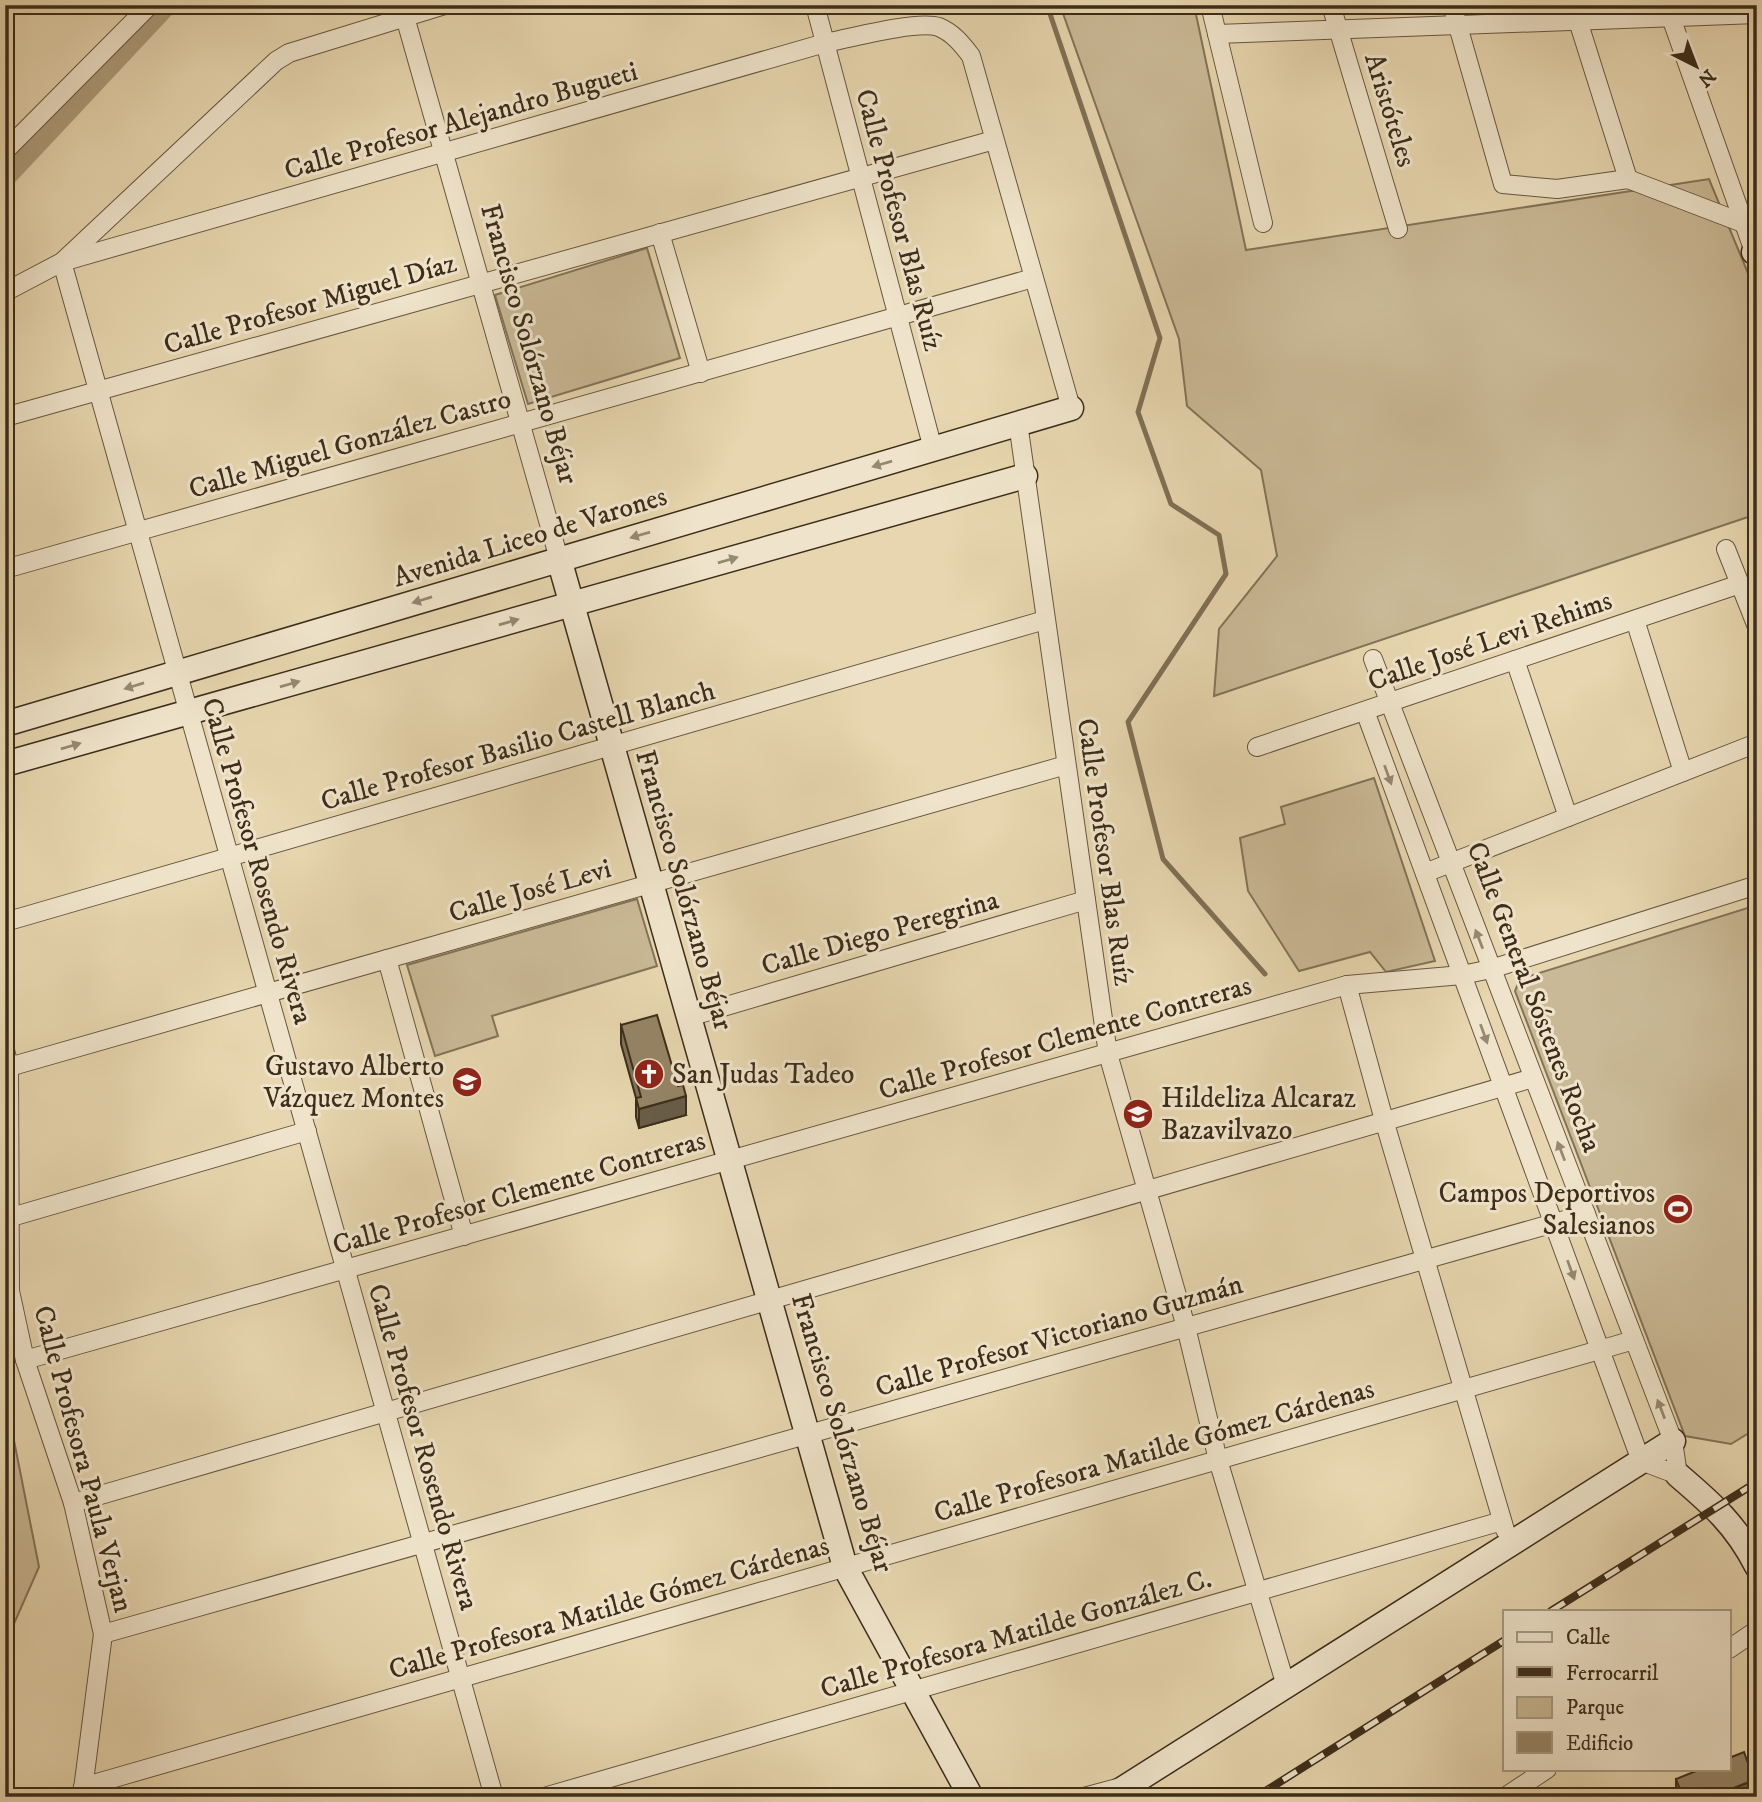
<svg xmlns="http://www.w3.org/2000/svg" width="1762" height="1802" viewBox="0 0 1762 1802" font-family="'IM FELL DW Pica',serif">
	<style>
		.green { fill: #cab996; stroke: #837358; stroke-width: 2 }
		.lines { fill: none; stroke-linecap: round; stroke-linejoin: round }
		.stream { stroke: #807055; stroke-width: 5 }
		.canal { stroke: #ad9d7c; stroke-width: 19 }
		.street-casing { stroke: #67573f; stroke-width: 20 }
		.secondary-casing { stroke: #3c2d1a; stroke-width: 27 }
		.street { stroke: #efe4cb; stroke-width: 18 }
		.secondary { stroke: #efe4cb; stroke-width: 24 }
		.rail-casing { stroke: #3c2d1a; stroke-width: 8 }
		.rail { stroke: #efe4cb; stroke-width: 5; stroke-dasharray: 16; stroke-linecap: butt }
		.wall { fill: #807259; stroke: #3c2d1a; stroke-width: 2 }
		.shaded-wall { fill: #685d48; stroke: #3c2d1a; stroke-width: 2 }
		.building { fill: #958567; stroke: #3c2d1a; stroke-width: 2 }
		.oneway { fill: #968872 }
		.labels { text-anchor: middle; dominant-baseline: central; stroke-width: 6; stroke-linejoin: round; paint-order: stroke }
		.street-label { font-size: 28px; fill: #3c2d1a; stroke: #efe4cb }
		.poi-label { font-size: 28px; fill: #3c2d1a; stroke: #efe4cb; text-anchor: end }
	</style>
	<rect width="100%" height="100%" fill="#e7d6af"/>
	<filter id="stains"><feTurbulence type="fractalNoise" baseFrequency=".00286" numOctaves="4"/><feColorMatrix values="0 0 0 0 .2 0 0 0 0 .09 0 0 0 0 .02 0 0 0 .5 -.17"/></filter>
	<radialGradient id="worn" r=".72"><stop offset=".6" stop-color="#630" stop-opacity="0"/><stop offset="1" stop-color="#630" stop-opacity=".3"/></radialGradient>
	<!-- green -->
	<g class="green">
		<path d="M 1060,5 L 1194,5 L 1246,250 L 1709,179 L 1757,295 L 1757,514 L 1214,696 L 1219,629 L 1277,556 L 1261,470 L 1187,406 L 1179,339 Z"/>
		<path d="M 647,248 L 680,358 L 528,404 L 495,295 Z"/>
		<path d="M 1374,778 L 1435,961 L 1386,972 L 1370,952 L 1299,971 L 1248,891 L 1240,838 L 1285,824 L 1281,807 Z"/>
		<path d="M 637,899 L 657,966 L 492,1016 L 498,1036 L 435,1056 L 407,965 Z"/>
		<path d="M 1757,905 L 1757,1428 L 1731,1444 L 1685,1436 L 1515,991 L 1520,979 Z"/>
		<path d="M 5,1395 L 39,1567 L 13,1626 L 5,1623 Z"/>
	</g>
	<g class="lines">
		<!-- stream -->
		<path class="stream" d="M 1047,5 L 1160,338 L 1138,412 L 1171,504 L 1219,535 L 1226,574 L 1128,722 L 1163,859 L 1265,974"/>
		<!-- canal -->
		<path class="canal" d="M 5,179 L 168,5"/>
		<!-- street casing -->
		<g class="street-casing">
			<g id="street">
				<path d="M 445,5 L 289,53 L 276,61 L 62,262 L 494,1797"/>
				<path d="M 815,5 L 933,449"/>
				<path d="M 1210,5 L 1263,223"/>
				<path d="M 1331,5 L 1398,229"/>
				<path d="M 1452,5 L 1503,184 L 1557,189 L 1628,179 L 1743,223"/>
				<path d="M 1573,5 L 1628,179"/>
				<path d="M 1668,9 L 1757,260"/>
				<path d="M 405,17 L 559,559"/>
				<path d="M 1217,34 L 1757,14"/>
				<path d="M 5,151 L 150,5"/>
				<path d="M 660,233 L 701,373"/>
				<path d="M 5,292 L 62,262 L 825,43 C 850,38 917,20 939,27 C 953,33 962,44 971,56 L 1071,408"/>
				<path d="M 5,417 L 994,140"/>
				<path d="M 1018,423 L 1108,1054 L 1186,1327 L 1218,1460 L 1286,1686"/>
				<path d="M 1726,549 L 1757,627"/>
				<path d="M 5,569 L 1033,278"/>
				<path d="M 1635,620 L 1683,772"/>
				<path d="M 1515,660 L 1568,817"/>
				<path d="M 1365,711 L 1641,1461 L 1678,1475 L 1673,1441 L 1373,659"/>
				<path d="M 1257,747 L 1740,584"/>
				<path d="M 1425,873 L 1757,743"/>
				<path d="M 5,922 L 1045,620"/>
				<path d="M 387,959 L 464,1236"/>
				<path d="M 1347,985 L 1384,1120 L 1505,1530"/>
				<path d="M 689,1017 L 1086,900"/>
				<path d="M 5,1050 L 9,1067 L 10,1291 L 25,1360 L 73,1503 L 103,1634 L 82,1797"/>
				<path d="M 9,1067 L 1066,765"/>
				<path d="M 8,1218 L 307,1131"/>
				<path d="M 25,1360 L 1347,985 L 1462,975 L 1491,969 L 1757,885"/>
				<path d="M 73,1503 L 1533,1078"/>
				<path d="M 103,1634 L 1586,1214"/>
				<path d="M 1729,1649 L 1757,1630"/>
				<path d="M 83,1787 L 1634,1340"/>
				<path d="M 544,1797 L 1502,1521"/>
				<path d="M 1084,1797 L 1121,1787"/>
				<path d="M 1505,1797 L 1547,1769"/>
			</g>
		</g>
		<!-- secondary casing -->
		<g class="secondary-casing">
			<g id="secondary">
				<path d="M 1754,252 L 1757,251"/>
				<path d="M 559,559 L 845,1567 L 971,1797"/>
				<path d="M 5,724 L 1071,408"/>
				<path d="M 5,764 L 1025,476"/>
				<path d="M 1678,1475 C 1712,1504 1736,1525 1757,1566"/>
				<path d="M 1110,1797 L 1673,1441"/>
			</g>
		</g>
		<!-- street -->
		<use href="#street" class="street"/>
		<!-- secondary -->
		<use href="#secondary" class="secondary"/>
		<!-- rail casing -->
		<g class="rail-casing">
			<g id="rail">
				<path d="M 1551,1611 L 1757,1482"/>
				<path d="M 1256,1797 L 1505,1640"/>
			</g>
		</g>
		<!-- rail -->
		<use href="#rail" class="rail"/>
	</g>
	<!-- wall -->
	<g class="wall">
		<path d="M 621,1025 L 686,1115 L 639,1128 L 636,1117 L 636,1098 L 621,1044 Z"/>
		<path d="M 1676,1779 L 1754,1797 L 1676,1797 Z"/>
	</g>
	<!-- shaded-wall -->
	<g class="shaded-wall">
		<path d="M 686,1096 L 686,1115 L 639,1128 L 639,1109 Z"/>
		<path d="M 1754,1780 L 1754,1797 L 1711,1797 Z"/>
	</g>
	<!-- building -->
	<g class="building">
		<path d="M 657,1015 L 678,1086 L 683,1085 L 686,1096 L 639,1109 L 636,1098 L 641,1097 L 621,1025 Z"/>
		<path d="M 1744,1752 L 1754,1780 L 1711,1797 L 1683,1797 L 1676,1779 L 1701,1769 L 1729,1769 L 1729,1758 Z"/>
	</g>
	<!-- one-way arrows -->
	<defs><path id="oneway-solid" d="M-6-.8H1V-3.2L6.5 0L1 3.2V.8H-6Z" transform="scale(1.75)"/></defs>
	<g class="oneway">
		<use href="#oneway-solid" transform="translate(882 464) rotate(164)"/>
		<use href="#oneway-solid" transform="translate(640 535) rotate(164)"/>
		<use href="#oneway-solid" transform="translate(728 560) rotate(-16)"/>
		<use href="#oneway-solid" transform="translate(422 600) rotate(163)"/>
		<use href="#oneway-solid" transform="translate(509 622) rotate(-16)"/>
		<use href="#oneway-solid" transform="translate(290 684) rotate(-16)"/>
		<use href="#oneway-solid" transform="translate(134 686) rotate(163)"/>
		<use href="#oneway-solid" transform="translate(71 746) rotate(-16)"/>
		<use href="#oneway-solid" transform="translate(1388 775) rotate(70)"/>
		<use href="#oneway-solid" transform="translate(1479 939) rotate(-111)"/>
		<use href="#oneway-solid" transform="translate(1484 1034) rotate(70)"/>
		<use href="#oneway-solid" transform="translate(1561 1151) rotate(-111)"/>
		<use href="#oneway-solid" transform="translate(1571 1270) rotate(70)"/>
		<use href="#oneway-solid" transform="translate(1661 1409) rotate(-111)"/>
	</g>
	<!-- icons -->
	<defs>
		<g id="church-disc" transform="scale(1.575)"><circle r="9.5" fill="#8f2418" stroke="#efe4cb"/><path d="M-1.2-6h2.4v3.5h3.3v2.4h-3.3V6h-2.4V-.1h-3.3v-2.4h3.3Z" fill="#fff"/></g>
		<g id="school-disc" transform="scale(1.575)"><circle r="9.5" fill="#8f2418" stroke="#efe4cb"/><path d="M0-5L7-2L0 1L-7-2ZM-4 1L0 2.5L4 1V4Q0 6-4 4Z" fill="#fff"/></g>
		<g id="stadium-disc" transform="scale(1.575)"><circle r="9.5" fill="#8f2418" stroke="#efe4cb"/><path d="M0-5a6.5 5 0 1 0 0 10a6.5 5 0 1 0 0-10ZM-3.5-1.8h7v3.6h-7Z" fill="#fff"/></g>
	</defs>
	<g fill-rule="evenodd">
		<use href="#church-disc" x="649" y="1074"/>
		<use href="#school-disc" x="467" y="1082"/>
		<use href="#school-disc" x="1138" y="1114"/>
		<use href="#stadium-disc" x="1678" y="1209"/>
	</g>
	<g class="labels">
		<!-- street labels -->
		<g class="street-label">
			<text transform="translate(1390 110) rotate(73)">Aristóteles</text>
			<text transform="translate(461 121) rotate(-16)">Calle Profesor Alejandro Bugueti</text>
			<text transform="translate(899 220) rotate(75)">Calle Profesor Blas Ruíz</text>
			<text transform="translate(310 304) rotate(-16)">Calle Profesor Miguel Díaz</text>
			<text transform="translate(529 344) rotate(74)">Francisco Solórzano Béjar</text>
			<text transform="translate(350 444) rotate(-16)">Calle Miguel González Castro</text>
			<text transform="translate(530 537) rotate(-17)">Avenida Liceo de Varones</text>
			<text transform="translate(1490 641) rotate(-19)">Calle José Levi Rehims</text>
			<text transform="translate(518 746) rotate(-16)">Calle Profesor Basilio Castell Blanch</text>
			<text transform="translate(1105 852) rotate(82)">Calle Profesor Blas Ruíz</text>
			<text transform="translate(257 861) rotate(74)">Calle Profesor Rosendo Rivera</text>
			<text transform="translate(684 890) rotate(74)">Francisco Solórzano Béjar</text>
			<text transform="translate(530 891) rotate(-16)">Calle José Levi</text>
			<text transform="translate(880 933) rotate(-16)">Calle Diego Peregrina</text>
			<text transform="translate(1534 997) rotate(69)">Calle General Sóstenes Rocha</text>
			<text transform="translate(1065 1038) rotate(-16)">Calle Profesor Clemente Contreras</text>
			<text transform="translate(519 1193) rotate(-16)">Calle Profesor Clemente Contreras</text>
			<text transform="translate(1059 1336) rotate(-16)">Calle Profesor Victoriano Guzmán</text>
			<text transform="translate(842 1433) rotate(73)">Francisco Solórzano Béjar</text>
			<text transform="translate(423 1447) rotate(74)">Calle Profesor Rosendo Rivera</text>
			<text transform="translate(1154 1451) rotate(-16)">Calle Profesora Matilde Gómez Cárdenas</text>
			<text transform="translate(83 1459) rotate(75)">Calle Profesora Paula Verjan</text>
			<text transform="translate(609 1608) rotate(-16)">Calle Profesora Matilde Gómez Cárdenas</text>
			<text transform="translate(1016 1634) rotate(-16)">Calle Profesora Matilde González C.</text>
		</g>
		<!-- poi labels -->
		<g class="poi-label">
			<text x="444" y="1066">Gustavo Alberto<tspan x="444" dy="32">Vázquez Montes</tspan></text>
			<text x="672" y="1074" text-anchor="start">San Judas Tadeo</text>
			<text x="1161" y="1098" text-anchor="start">Hildeliza Alcaraz<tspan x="1161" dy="32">Bazavilvazo</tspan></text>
			<text x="1655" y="1193">Campos Deportivos<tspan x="1655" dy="32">Salesianos</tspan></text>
		</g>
	</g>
	<!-- margin -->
	<rect width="1762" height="1802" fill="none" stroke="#e7d6af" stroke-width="28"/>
	<rect x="7" y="7" width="1748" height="1788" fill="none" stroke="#3c2d1a" stroke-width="3.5"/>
	<rect x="14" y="14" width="1734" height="1774" fill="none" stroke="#3c2d1a" stroke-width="2"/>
	<!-- legend -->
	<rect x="1503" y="1610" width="228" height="161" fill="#efe4cb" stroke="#a79b84" stroke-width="2"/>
	<rect x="1517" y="1632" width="35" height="10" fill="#efe4cb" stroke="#a79b84" stroke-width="2"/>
	<text x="1566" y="1644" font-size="21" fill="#3c2d1a">Calle</text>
	<rect x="1517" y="1667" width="35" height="10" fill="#3c2d1a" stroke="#a79b84" stroke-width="2"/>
	<text x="1566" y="1680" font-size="21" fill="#3c2d1a">Ferrocarril</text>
	<rect x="1517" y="1697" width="35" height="21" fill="#cab996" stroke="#a79b84" stroke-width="2"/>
	<text x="1566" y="1714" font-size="21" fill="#3c2d1a">Parque</text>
	<rect x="1517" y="1732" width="35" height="21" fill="#958567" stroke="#a79b84" stroke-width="2"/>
	<text x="1566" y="1750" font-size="21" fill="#3c2d1a">Edificio</text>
	<!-- north arrow -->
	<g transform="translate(1696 66) rotate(138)" stroke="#efe4cb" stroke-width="5" paint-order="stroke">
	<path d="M0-5L12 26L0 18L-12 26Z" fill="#3c2d1a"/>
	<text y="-10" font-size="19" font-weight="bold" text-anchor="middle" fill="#3c2d1a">N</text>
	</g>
	<rect width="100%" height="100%" filter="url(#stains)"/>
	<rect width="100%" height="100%" fill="url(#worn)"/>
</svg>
